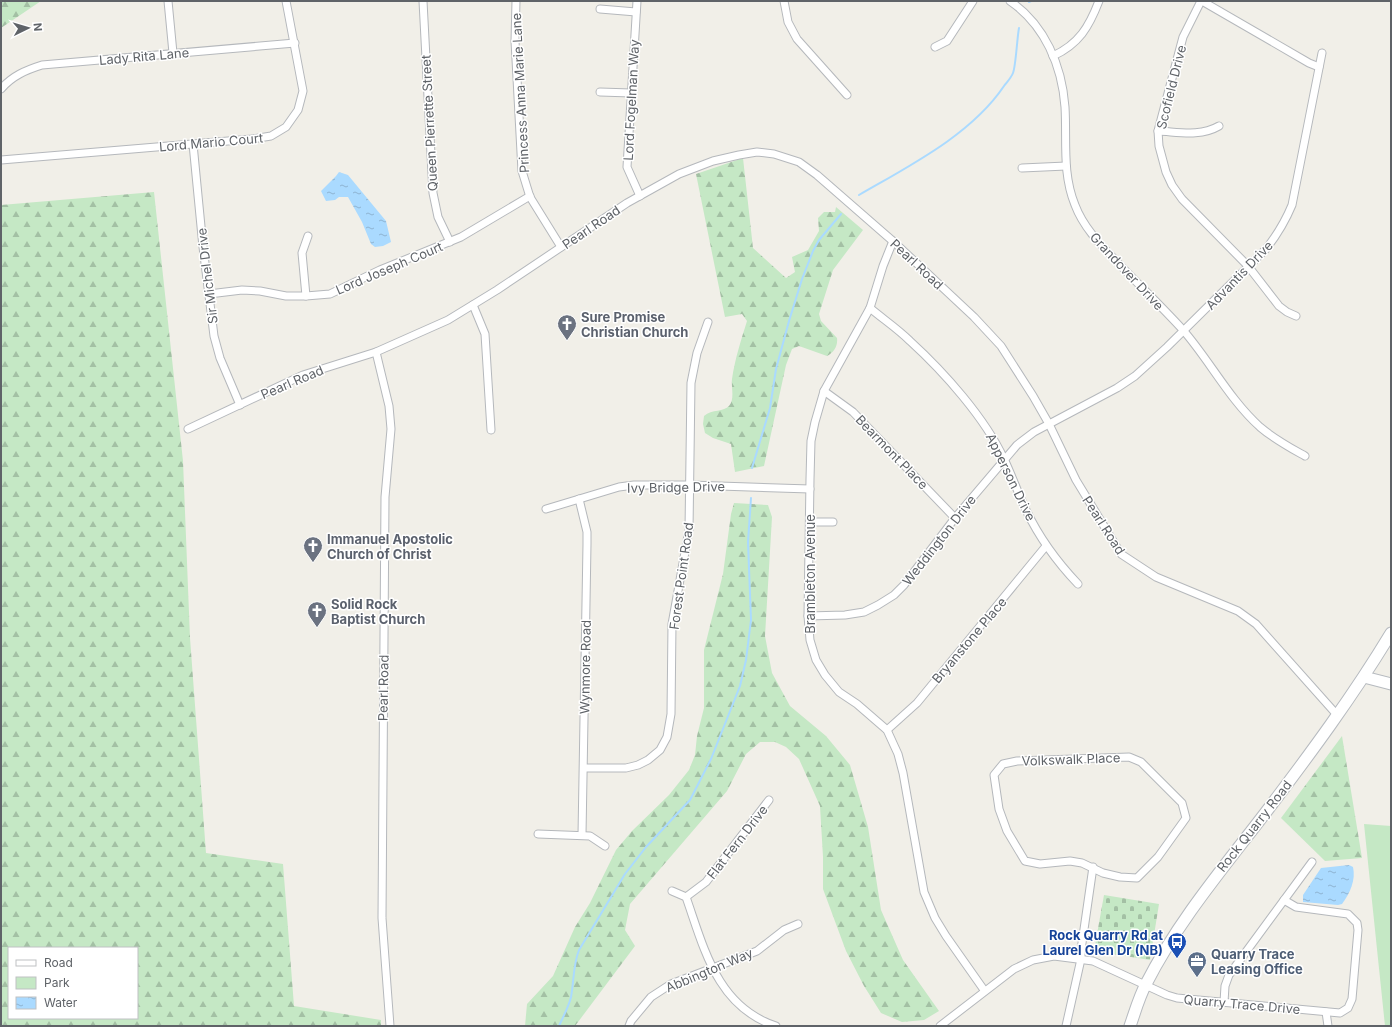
<svg xmlns="http://www.w3.org/2000/svg" width="1392" height="1027" viewBox="0 0 1392 1027" font-family="Inter,sans-serif">
	<style>
		.green { fill: #c5e8c5 }
		.forest { fill: url(#forest-firs); fill-rule: evenodd }
		.cemetery { fill: url(#cemetery-stones) }
		.water { fill: url(#water-ripples) }
		.lines { fill: none; stroke-linecap: round; stroke-linejoin: round }
		.stream { stroke: #aadaff; stroke-width: 2 }
		.street-casing { stroke: #b5b8bc; stroke-width: 9 }
		.secondary-casing { stroke: #b6babf; stroke-width: 13 }
		.street { stroke: #fff; stroke-width: 7 }
		.secondary { stroke: #fff; stroke-width: 11 }
		.labels { text-anchor: middle; dominant-baseline: central; stroke-width: 3; stroke-linejoin: round; paint-order: stroke }
		.street-label { font-size: 13px; fill: #5f6368; stroke: #fff }
		.worship-label { font-size: 13px; font-weight: bold; fill: #5b616d; stroke: #fff; text-anchor: start }
		.transit-label { font-size: 13px; font-weight: bold; fill: #164399; stroke: #fff; text-anchor: end }
		.service-label { font-size: 13px; font-weight: bold; fill: #4e5e75; stroke: #fff; text-anchor: start }
	</style>
	<defs>
		<pattern id="forest-firs" width="22" height="20" patternUnits="userSpaceOnUse"><rect width="22" height="20" fill="#c5e8c5"/><path d="M5 1l3.5 6h-7zM16 11l3.5 6h-7z" fill="#a3c0a4"/></pattern>
		<pattern id="cemetery-stones" width="16" height="16" patternUnits="userSpaceOnUse"><rect width="16" height="16" fill="#c5e8c5"/><path d="M2 7V4a2 2 0 0 1 4 0v3zM10 15v-3a2 2 0 0 1 4 0v3z" fill="#a3c0a4"/></pattern>
		<pattern id="water-ripples" width="26" height="14" patternUnits="userSpaceOnUse"><rect width="26" height="14" fill="#aadaff"/><path d="M2 4q2-2 4 0t4 0M15 11q2-2 4 0t4 0" fill="none" stroke="#8eb4d2"/></pattern>
	</defs>
	<rect width="100%" height="100%" fill="#f1efe8"/>
	<!-- green -->
	<path class="green" d="M 1364,824 L 1391,826 L 1391,1026 L 1385,1026 Z"/>
	<!-- forest -->
	<g class="forest">
		<path d="M 1,1 L 41,1 L 1,28 Z"/>
		<path d="M 743,158 L 753,248 L 786,278 L 795,272 L 792,257 L 808,250 L 819,231 L 818,218 L 824,212 L 835,212 L 836,207 L 863,230 L 833,270 L 819,314 L 821,321 L 837,338 C 838,346 834,352 827,356 L 799,346 L 792,349 L 786,365 L 764,466 L 735,472 L 731,444 L 713,438 L 705,433 L 703,424 L 704,416 C 712,409 724,412 729,406 C 735,399 731,387 732,379 C 735,359 741,340 747,321 L 742,314 L 725,317 L 696,174 Z"/>
		<path d="M 154,192 L 183,461 L 190,638 L 206,853 L 283,864 L 294,1006 L 381,1020 L 381,1026 L 1,1026 L 1,205 ZM 9,948 L 137,948 L 137,1018 L 9,1018 Z"/>
		<path d="M 734,503 L 768,505 L 772,517 L 765,636 L 772,673 L 790,706 L 826,736 L 850,765 L 868,827 L 881,910 L 903,960 L 939,1011 L 924,1020 L 902,1022 L 881,1013 L 864,986 L 846,951 L 823,889 L 823,857 L 820,806 L 799,759 L 786,747 L 775,742 L 760,742 L 746,754 L 727,791 L 630,904 L 625,930 L 635,946 L 575,1026 L 525,1026 L 527,1004 L 553,976 L 575,927 L 590,903 L 616,850 L 632,831 L 669,795 L 689,770 L 695,755 L 697,736 L 704,708 L 704,650 L 723,574 L 731,514 Z"/>
		<path d="M 1342,736 L 1362,858 L 1325,861 L 1281,818 Z"/>
	</g>
	<!-- cemetery -->
	<path class="cemetery" d="M 1104,895 L 1159,904 L 1150,960 L 1094,951 Z"/>
	<!-- water -->
	<g class="water">
		<path d="M 339,172 L 348,175 L 386,221 L 391,242 L 383,246 L 375,247 L 371,244 L 362,222 L 348,197 L 339,197 L 335,200 L 326,201 L 321,191 L 336,176 Z"/>
		<path d="M 1349,865 L 1353,867 C 1356,880 1350,893 1342,904 L 1338,905 L 1303,902 L 1303,895 L 1321,868 Z"/>
	</g>
	<g class="lines">
		<!-- stream -->
		<g class="stream">
			<path d="M 1029,2 L 1031,1"/>
			<path d="M 859,195 C 909,166 971,135 1004,86 C 1007,82 1011,78 1013,73 C 1016,65 1017,38 1019,28"/>
			<path d="M 752,468 L 770,408 L 776,369 L 789,321 L 802,279 L 813,251 L 819,240 L 841,214"/>
			<path d="M 559,1026 C 563,1017 569,1006 571,997 C 574,981 573,965 579,950 L 625,874 L 646,847 L 690,800 L 711,759 L 740,686 L 746,660 L 751,620 L 748,542 L 751,498"/>
		</g>
		<!-- street casing -->
		<g class="street-casing">
			<g id="street">
				<path d="M 168,1 L 173,53"/>
				<path d="M 423,1 L 433,193 L 438,217 L 450,242"/>
				<path d="M 516,1 L 515,41 L 522,171 L 530,197 L 561,247"/>
				<path d="M 637,1 L 627,167 L 640,196"/>
				<path d="M 784,1 L 788,22 L 797,39 L 847,95"/>
				<path d="M 1010,1 C 1045,25 1062,66 1065,107 C 1067,141 1062,173 1075,205 C 1084,229 1103,247 1120,265 C 1141,287 1163,308 1183,330 C 1210,361 1229,399 1260,427 C 1274,439 1289,447 1305,456"/>
				<path d="M 1201,1 L 1183,37 L 1158,131 L 1159,146 L 1166,172 L 1172,185 L 1182,199 L 1248,266 L 1279,306 L 1287,312 L 1296,316"/>
				<path d="M 1202,1 L 1309,63 L 1319,67"/>
				<path d="M 600,9 L 636,12"/>
				<path d="M 935,47 L 947,41 L 973,1"/>
				<path d="M 1053,56 C 1079,44 1089,27 1099,1"/>
				<path d="M 1,89 C 12,76 26,70 42,65 L 295,43"/>
				<path d="M 600,92 L 631,93"/>
				<path d="M 1158,131 C 1179,132 1200,137 1219,126"/>
				<path d="M 193,144 L 203,247 L 214,336 L 220,358 L 240,405"/>
				<path d="M 1,160 L 252,139 L 271,136 L 286,127 L 298,110 L 303,91 L 286,1"/>
				<path d="M 1022,168 L 1066,166"/>
				<path d="M 893,241 L 883,266 L 870,308 L 824,391 L 815,422 L 811,441 L 810,479 L 808,616 L 810,640 L 816,660 L 825,675 L 839,692 L 857,704 L 887,730 L 898,754 L 903,773 L 924,892 L 935,918 L 946,936 L 984,990"/>
				<path d="M 209,294 L 242,290 L 260,291 L 286,296 L 306,296 L 330,294 L 380,270 L 461,237 L 530,196"/>
				<path d="M 306,296 L 302,253 L 308,236"/>
				<path d="M 473,305 L 485,334 L 491,430"/>
				<path d="M 870,308 C 883,319 898,329 910,341 C 944,372 985,418 1004,459 C 1012,476 1018,493 1026,510 C 1039,537 1057,562 1078,584"/>
				<path d="M 824,391 L 853,412 L 955,518"/>
				<path d="M 188,429 L 303,375 L 376,352"/>
				<path d="M 579,499 L 587,532 L 587,544 L 582,835"/>
				<path d="M 546,509 L 619,487 L 634,485 L 690,485 L 810,489"/>
				<path d="M 810,522 L 833,522"/>
				<path d="M 808,616 L 845,615 L 864,612 L 878,605 L 894,595 L 904,585 L 955,518 L 1017,445 L 1034,432 L 1117,388 L 1135,376 L 1167,347 L 1266,249 C 1277,235 1285,222 1292,205 L 1322,53"/>
				<path d="M 887,730 L 917,703 L 1046,546"/>
				<path d="M 1129,757 L 1141,762 L 1182,803 L 1186,818 L 1158,857 L 1137,878 L 1120,877 L 1103,873 L 1082,863 L 1070,861 L 1040,864 L 1025,861 L 1007,831 L 999,809 L 994,775 L 1003,764 L 1017,761 Z"/>
				<path d="M 584,768 L 626,768 L 638,765 L 648,760 L 660,750 L 667,737 L 671,714 L 672,624 L 689,530 L 691,383 L 697,353 L 708,322"/>
				<path d="M 538,834 L 590,836 L 605,846"/>
				<path d="M 672,891 L 686,897 C 704,948 717,1007 776,1026"/>
				<path d="M 686,897 L 706,882 L 769,800"/>
				<path d="M 1224,1002 L 1225,986 L 1229,975 L 1312,862"/>
				<path d="M 1326,1012 L 1328,1026"/>
				<path d="M 390,1026 L 382,918 L 385,497 L 391,429 L 389,406 L 376,352 L 448,320 L 497,290 L 627,203 L 679,174 L 713,161 L 739,155 L 757,152 L 774,154 L 799,162 L 817,175 L 895,243 L 974,317 L 1001,346 L 1033,396 L 1049,424 L 1076,480 L 1121,554 L 1156,577 L 1238,611 L 1256,624 L 1338,716"/>
				<path d="M 629,1026 L 631,1021 L 651,997 L 671,984 L 757,951 L 784,930 L 798,924"/>
				<path d="M 940,1026 L 1014,969 L 1033,960 L 1054,956 L 1093,961 L 1167,995 L 1177,998 L 1340,1013 L 1348,1008 L 1352,999 L 1358,930 L 1357,923 L 1348,914 L 1296,907 L 1284,900"/>
				<path d="M 1066,1026 L 1081,959 L 1081,950 L 1093,867"/>
			</g>
		</g>
		<!-- secondary casing -->
		<g class="secondary-casing">
			<g id="secondary">
				<path d="M 1364,677 L 1391,684"/>
				<path d="M 1130,1026 C 1135,1012 1139,997 1146,984 C 1178,921 1224,867 1266,812 C 1310,754 1353,696 1391,633"/>
			</g>
		</g>
		<!-- street -->
		<use href="#street" class="street"/>
		<!-- secondary -->
		<use href="#secondary" class="secondary"/>
	</g>
	<!-- icons -->
	<defs>
		<g id="church-pin" transform="scale(1)"><path d="M0 17L-7.5 6A9.5 9.5 0 1 1 7.5 6Z" fill="#6b7280" stroke="#fff"/><path d="M-1.2-6h2.4v3.5h3.3v2.4h-3.3V6h-2.4V-.1h-3.3v-2.4h3.3Z" fill="#fff"/></g>
		<g id="bus-pin" transform="scale(1)"><path d="M0 17L-7.5 6A9.5 9.5 0 1 1 7.5 6Z" fill="#1a4fb4" stroke="#fff"/><path d="M-5-6H5V4H4V6H2V4H-2V6H-4V4H-5ZM-3.5-4V0h7V-4ZM-3.5 1.2v1.5H-2V1.2ZM2 1.2v1.5H3.5V1.2Z" fill="#fff"/></g>
		<g id="office-pin" transform="scale(1)"><path d="M0 17L-7.5 6A9.5 9.5 0 1 1 7.5 6Z" fill="#5c6f8a" stroke="#fff"/><path d="M-6-3h4V-5.5h4V-3h4V5H-6ZM-1-4.5V-3h2v-1.5ZM-6 0V1H6V0Z" fill="#fff"/></g>
	</defs>
	<g fill-rule="evenodd">
		<use href="#church-pin" x="567" y="324"/>
		<use href="#church-pin" x="313" y="546"/>
		<use href="#church-pin" x="317" y="611"/>
		<use href="#bus-pin" x="1177" y="942"/>
		<use href="#office-pin" x="1197" y="961"/>
	</g>
	<g class="labels">
		<!-- street labels -->
		<g class="street-label">
			<text transform="translate(144 56) rotate(-5)">Lady Rita Lane</text>
			<text transform="translate(1171 87) rotate(-76)">Scofield Drive</text>
			<text transform="translate(520 93) rotate(-93)">Princess Anna Marie Lane</text>
			<text transform="translate(631 100) rotate(-87)">Lord Fogelman Way</text>
			<text transform="translate(429 123) rotate(-93)">Queen Pierrette Street</text>
			<text transform="translate(211 142) rotate(-5)">Lord Mario Court</text>
			<text transform="translate(591 227) rotate(-34)">Pearl Road</text>
			<text transform="translate(917 264) rotate(43)">Pearl Road</text>
			<text transform="translate(389 268) rotate(-23)">Lord Joseph Court</text>
			<text transform="translate(1127 271) rotate(47)">Grandover Drive</text>
			<text transform="translate(1239 275) rotate(-46)">Advantis Drive</text>
			<text transform="translate(207 276) rotate(-97)">Sir Michel Drive</text>
			<text transform="translate(292 382) rotate(-23)">Pearl Road</text>
			<text transform="translate(892 452) rotate(46)">Bearmont Place</text>
			<text transform="translate(1011 477) rotate(64)">Apperson Drive</text>
			<text transform="translate(676 487) rotate(-1)">Ivy Bridge Drive</text>
			<text transform="translate(1104 525) rotate(57)">Pearl Road</text>
			<text transform="translate(939 540) rotate(-52)">Weddington Drive</text>
			<text transform="translate(810 574) rotate(-90)">Brambleton Avenue</text>
			<text transform="translate(681 576) rotate(-82)">Forest Point Road</text>
			<text transform="translate(969 640) rotate(-50)">Bryanstone Place</text>
			<text transform="translate(585 667) rotate(-89)">Wynmore Road</text>
			<text transform="translate(383 688) rotate(-89)">Pearl Road</text>
			<text transform="translate(1071 759) rotate(-2)">Volkswalk Place</text>
			<text transform="translate(1254 826) rotate(-52)">Rock Quarry Road</text>
			<text transform="translate(737 842) rotate(-52)">Flat Fern Drive</text>
			<text transform="translate(709 970) rotate(-23)">Abbington Way</text>
			<text transform="translate(1242 1004) rotate(5)">Quarry Trace Drive</text>
		</g>
		<!-- worship labels -->
		<g class="worship-label">
			<text x="581" y="317">Sure Promise<tspan x="581" dy="15">Christian Church</tspan></text>
			<text x="327" y="539">Immanuel Apostolic<tspan x="327" dy="15">Church of Christ</tspan></text>
			<text x="331" y="604">Solid Rock<tspan x="331" dy="15">Baptist Church</tspan></text>
		</g>
		<!-- transit labels -->
		<g class="transit-label">
			<text x="1163" y="935">Rock Quarry Rd at<tspan x="1163" dy="15">Laurel Glen Dr (NB)</tspan></text>
		</g>
		<!-- service labels -->
		<g class="service-label">
			<text x="1211" y="954">Quarry Trace<tspan x="1211" dy="15">Leasing Office</tspan></text>
		</g>
	</g>
	<!-- border -->
	<rect width="1392" height="1027" fill="none" stroke="#5f6368" stroke-width="4"/>
	<!-- legend -->
	<rect x="8" y="947" width="130" height="72" fill="#ffffff" stroke="#bfc1c3"/>
	<rect x="16" y="960" width="20" height="6" fill="#ffffff" stroke="#bfc1c3"/>
	<text x="44" y="967" font-size="12" fill="#5f6368">Road</text>
	<rect x="16" y="977" width="20" height="12" fill="#c5e8c5" stroke="#bfc1c3"/>
	<text x="44" y="987" font-size="12" fill="#5f6368">Park</text>
	<rect x="16" y="997" width="20" height="12" fill="url(#water-ripples)" stroke="#bfc1c3"/>
	<text x="44" y="1007" font-size="12" fill="#5f6368">Water</text>
	<!-- north arrow -->
	<g transform="translate(28 28) rotate(85)" stroke="#ffffff" stroke-width="3" paint-order="stroke">
	<path d="M0-3L7 15L0 10L-7 15Z" fill="#5f6368"/>
	<text y="-6" font-size="11" font-weight="bold" text-anchor="middle" fill="#5f6368">N</text>
	</g>
</svg>
